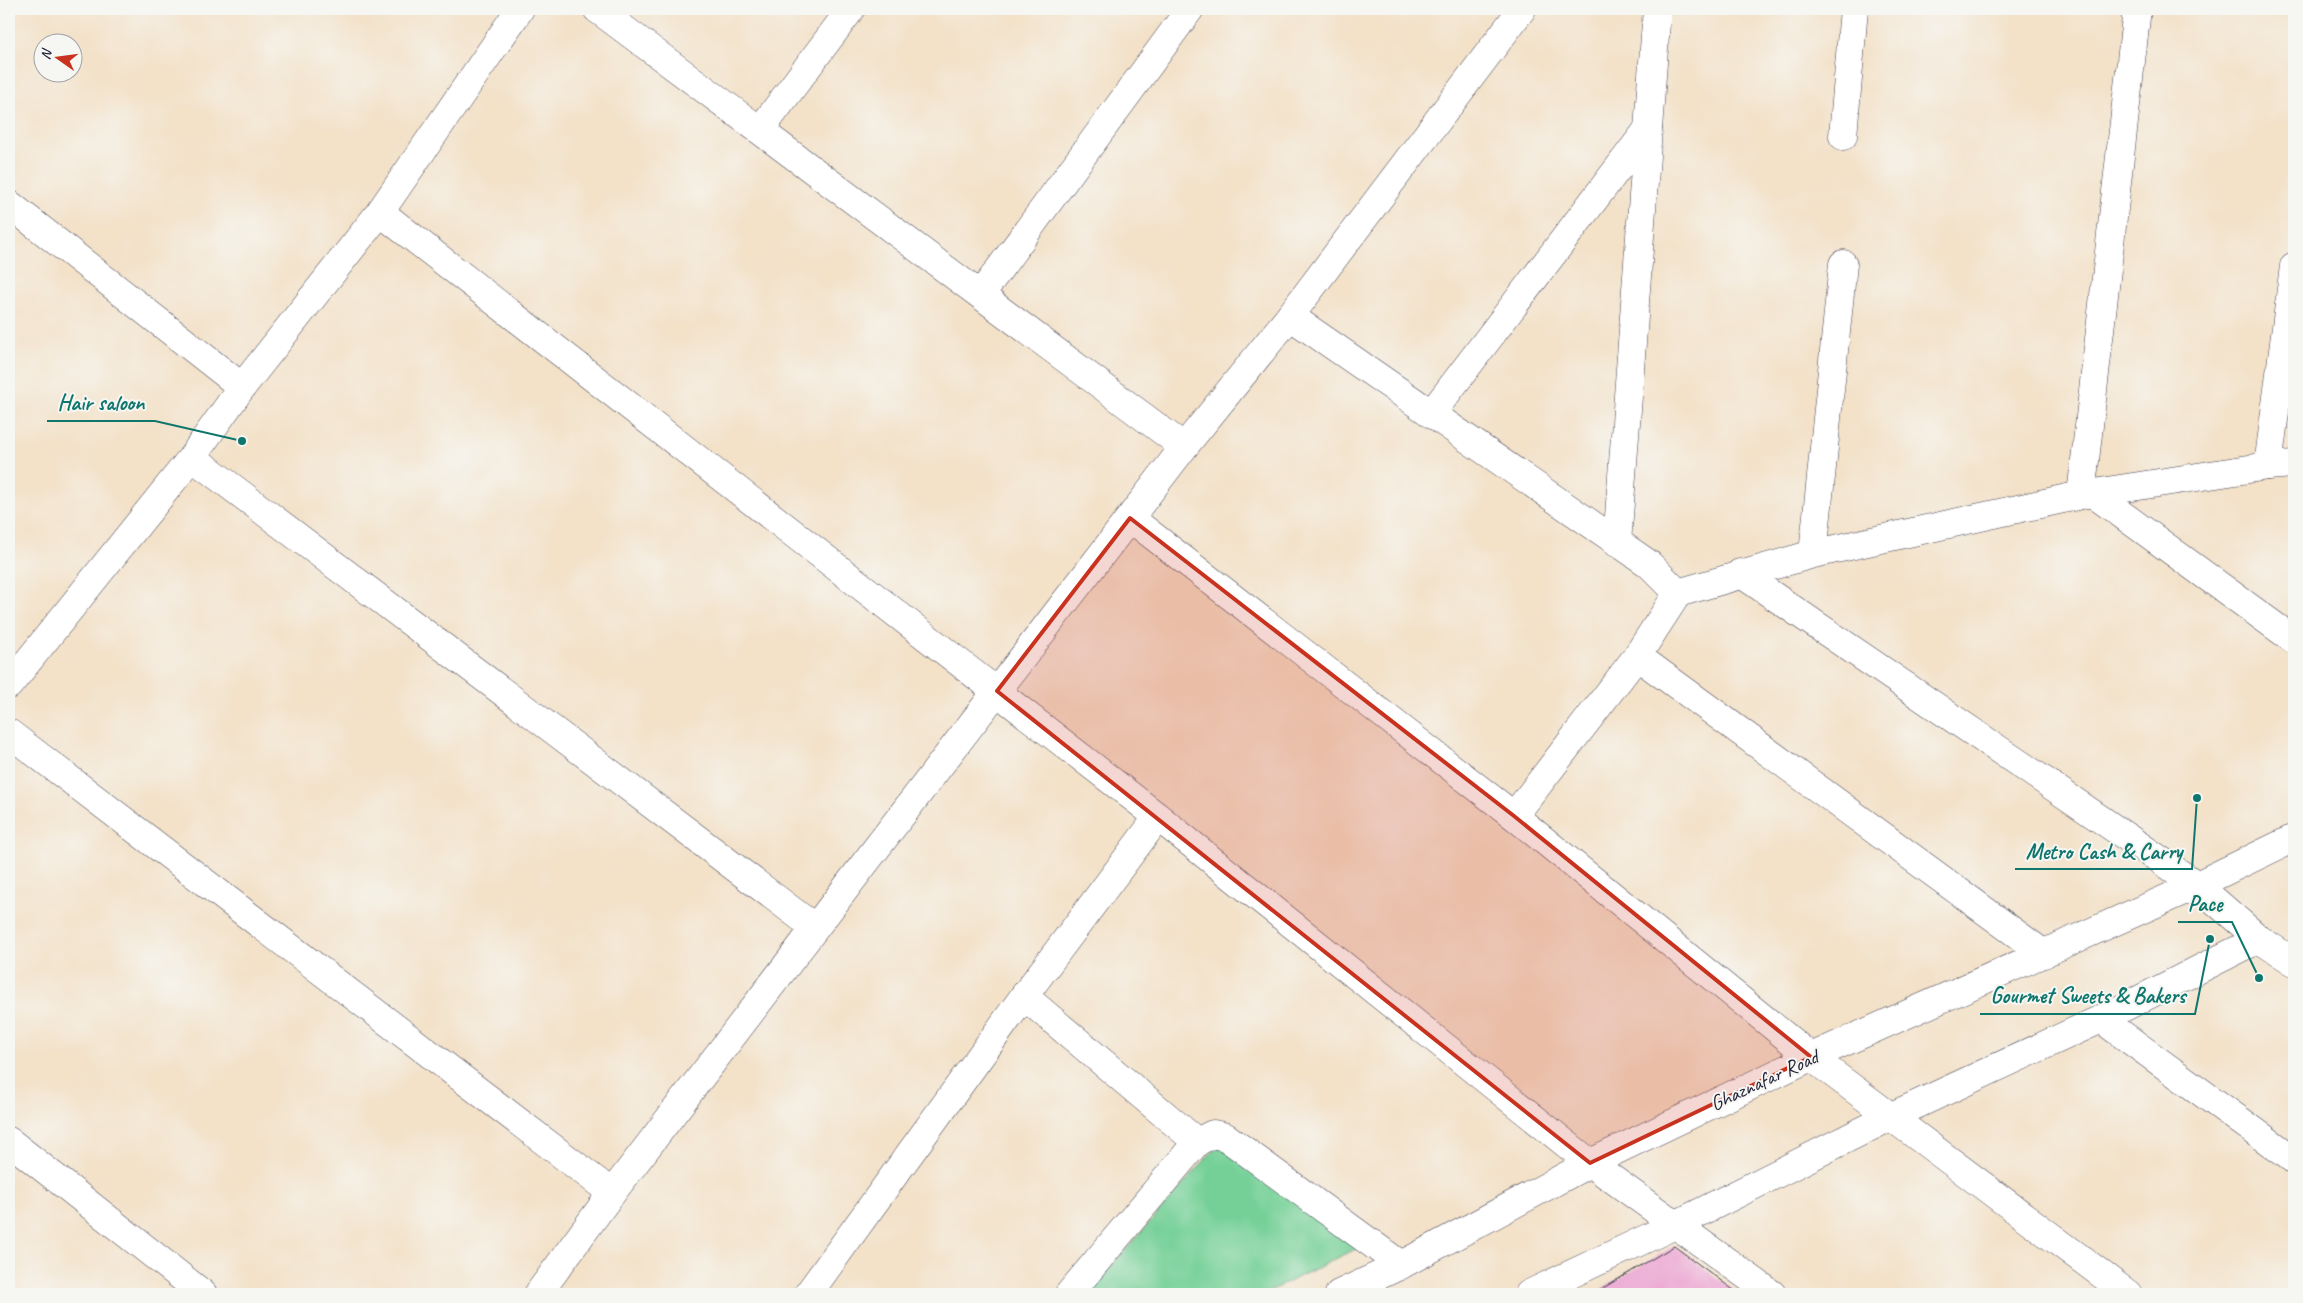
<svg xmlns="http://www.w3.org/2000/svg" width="2303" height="1303" viewBox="0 0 2303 1303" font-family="Caveat,sans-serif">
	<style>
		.green { fill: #75d097; stroke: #4c7969 }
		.building { fill: #eca6d2 }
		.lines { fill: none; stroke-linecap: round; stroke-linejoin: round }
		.minor-casing { stroke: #413f50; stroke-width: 29 }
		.minor { stroke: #fff; stroke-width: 28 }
		.marked { fill: #c8321e; fill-opacity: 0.2; stroke: #c8321e; stroke-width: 4; stroke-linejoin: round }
		.labels { text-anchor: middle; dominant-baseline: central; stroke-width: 4; stroke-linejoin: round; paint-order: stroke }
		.street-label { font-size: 21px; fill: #22223b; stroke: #f6f6f2 }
		.leader { fill: none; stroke: #0f766e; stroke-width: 2 }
		.callout-dot { fill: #0f766e; stroke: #f6f6f2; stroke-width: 2 }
		.callout-label { font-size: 22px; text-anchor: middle; font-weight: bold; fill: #0f766e; stroke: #f6f6f2; stroke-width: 4; stroke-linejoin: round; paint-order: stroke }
	</style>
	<rect width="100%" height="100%" fill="#f6f6f2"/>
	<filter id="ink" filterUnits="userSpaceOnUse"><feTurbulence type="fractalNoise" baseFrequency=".02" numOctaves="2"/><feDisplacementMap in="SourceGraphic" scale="10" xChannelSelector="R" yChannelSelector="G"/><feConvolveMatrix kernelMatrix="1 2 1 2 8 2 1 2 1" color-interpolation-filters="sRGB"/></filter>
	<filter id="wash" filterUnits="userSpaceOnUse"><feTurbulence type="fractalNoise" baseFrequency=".0096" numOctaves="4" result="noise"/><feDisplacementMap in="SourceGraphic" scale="20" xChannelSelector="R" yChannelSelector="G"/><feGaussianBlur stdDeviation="1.12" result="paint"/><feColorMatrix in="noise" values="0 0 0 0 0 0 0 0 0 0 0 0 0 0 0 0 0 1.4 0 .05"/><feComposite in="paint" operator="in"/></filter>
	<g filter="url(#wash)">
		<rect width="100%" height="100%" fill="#f3e1c8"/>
		<!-- green -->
		<path class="green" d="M 1218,1145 L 1362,1246 L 1264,1294 L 1087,1294 Z"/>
		<g id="blocks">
			<!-- building -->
			<path class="building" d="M 1674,1246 L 1739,1294 L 1593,1294 Z"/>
		</g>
	</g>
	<g filter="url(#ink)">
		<use href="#blocks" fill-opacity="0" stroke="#413f50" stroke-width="1"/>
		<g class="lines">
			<!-- minor casing -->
			<g class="minor-casing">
				<g id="minor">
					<path d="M 597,9 L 1184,447"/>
					<path d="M 761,129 L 851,9"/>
					<path d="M 1843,136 L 1854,9"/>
					<path d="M 9,204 L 242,387"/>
					<path d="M 380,212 L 1158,817 L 1590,1163 L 1772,1294"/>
					<path d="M 981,294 L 1190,9"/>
					<path d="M 1290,316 L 1649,564 L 1678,593"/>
					<path d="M 1431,414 L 1648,129"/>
					<path d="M 192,457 L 815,928"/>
					<path d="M 2268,466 L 2294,266"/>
					<path d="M 2081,495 L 2137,9"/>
					<path d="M 2095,495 L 2294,640"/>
					<path d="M 1130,518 L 1514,816 L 1811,1057 L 2128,1294"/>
					<path d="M 1617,543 L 1657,9"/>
					<path d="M 1813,554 L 1843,264"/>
					<path d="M 1740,573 L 2197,885 L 2259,939 L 2294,962"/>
					<path d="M 1637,656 L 2044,954"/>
					<path d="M 9,685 L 192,457 L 242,387 L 380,212 L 520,9"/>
					<path d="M 9,733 L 612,1193"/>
					<path d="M 1514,816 L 1637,656 L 1678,593 L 1813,554 L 2081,495 L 2268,466 L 2294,464"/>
					<path d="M 1024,996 L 1197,1142"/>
					<path d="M 2101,1019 L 2294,1160"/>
					<path d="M 9,1141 L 203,1294"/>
					<path d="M 538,1294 L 612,1193 L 1184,447 L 1290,316 L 1522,9"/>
					<path d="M 808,1294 L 1024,996 L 1158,817"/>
					<path d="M 1069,1294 L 1197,1142 L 1213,1134 L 1226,1137 L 1401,1265"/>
					<path d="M 1339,1294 L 1401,1265 L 1590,1163 L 1811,1057 L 2197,885 L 2294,838"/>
					<path d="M 1529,1294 L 1677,1224 L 1892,1116 L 2101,1019 L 2259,939"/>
				</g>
			</g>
			<!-- minor -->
			<use href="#minor" class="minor"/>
		</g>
	</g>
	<!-- marked area -->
	<path class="marked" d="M 1130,518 L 1514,816 L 1811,1057 L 1590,1163 L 997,691 Z"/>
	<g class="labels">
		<!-- street labels -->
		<g class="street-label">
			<text transform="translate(1764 1080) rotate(-25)">Ghaznafar Road</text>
		</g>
	</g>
	<!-- callouts -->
	<path class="leader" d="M242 441L155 421H47M2197 798L2192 869H2015M2259 978L2232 922H2178M2210 939L2195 1014H1980"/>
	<g class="callout-dot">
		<circle cx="242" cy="441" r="5"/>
		<circle cx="2197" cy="798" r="5"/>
		<circle cx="2259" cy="978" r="5"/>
		<circle cx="2210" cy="939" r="5"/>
	</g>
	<g class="callout-label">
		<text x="101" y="410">Hair saloon</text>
		<text x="2104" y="859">Metro Cash &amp; Carry</text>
		<text x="2205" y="911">Pace</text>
		<text x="2088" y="1003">Gourmet Sweets &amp; Bakers</text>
	</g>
	<!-- margin -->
	<rect width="2303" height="1303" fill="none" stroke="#f6f6f2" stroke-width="30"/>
	<!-- north arrow -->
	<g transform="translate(58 58) rotate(284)"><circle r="24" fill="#f6f6f2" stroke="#a1a1a9"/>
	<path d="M0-4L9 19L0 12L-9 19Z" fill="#c8321e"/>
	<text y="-8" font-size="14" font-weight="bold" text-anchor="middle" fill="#22223b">N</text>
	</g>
</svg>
